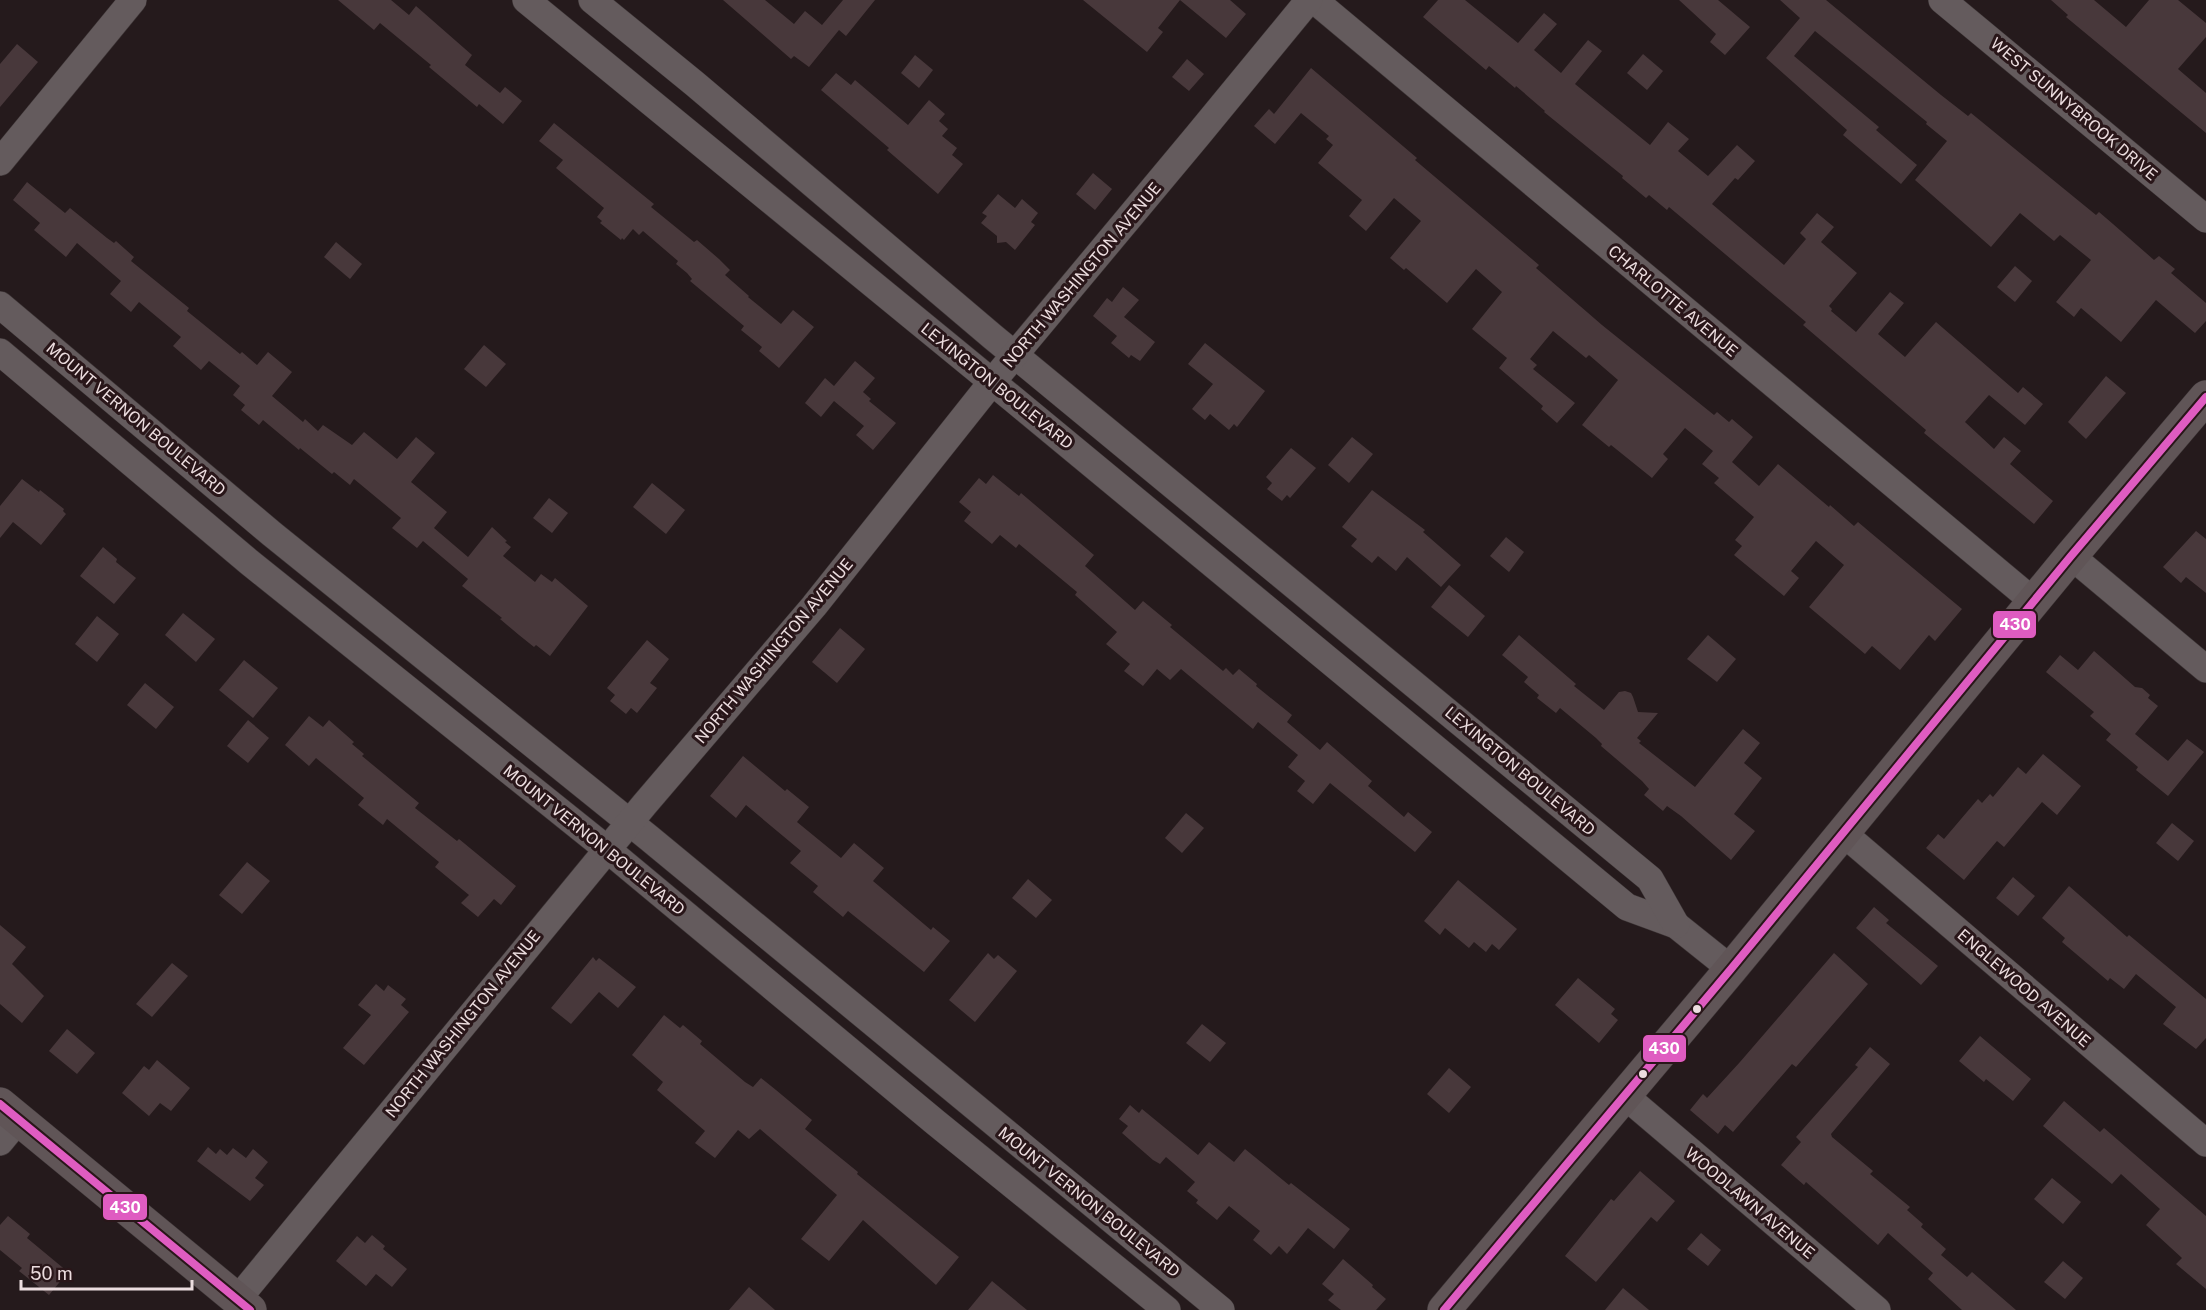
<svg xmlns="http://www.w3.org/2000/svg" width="2206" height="1310" viewBox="0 0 2206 1310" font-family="'Public Sans',sans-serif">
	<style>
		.building { fill: #48383b }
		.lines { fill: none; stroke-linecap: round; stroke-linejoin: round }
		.minor-casing { stroke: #3d3536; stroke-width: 28 }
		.secondary-casing { stroke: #3d3536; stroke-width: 34 }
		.minor { stroke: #645b5d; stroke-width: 27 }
		.secondary { stroke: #605557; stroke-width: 33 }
		.bus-1-casing { stroke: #291619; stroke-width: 12 }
		.bus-1 { stroke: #df5cc1; stroke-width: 8 }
		.bus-dot { fill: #ecdddf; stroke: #291619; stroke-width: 2 }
		.labels { text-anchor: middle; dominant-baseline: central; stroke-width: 6; stroke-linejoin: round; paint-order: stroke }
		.street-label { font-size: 16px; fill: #ecdddf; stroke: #291619 }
		.line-badge { stroke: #291619; stroke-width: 2 }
		.badge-label { font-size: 16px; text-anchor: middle; font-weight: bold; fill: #fff }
	</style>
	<rect width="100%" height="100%" fill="#251a1c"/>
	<!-- building -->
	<g class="building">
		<path d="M 338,0 L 391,0 L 409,15 L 416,6 L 472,55 L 465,65 L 500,93 L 505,87 L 522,101 L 503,124 L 479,104 L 477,107 L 429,67 L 431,65 L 380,23 L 374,30 Z"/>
		<path d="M 723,0 L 765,0 L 794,24 L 805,11 L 822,25 L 843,0 L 875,0 L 846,36 L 839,30 L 809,67 L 794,56 L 791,59 Z"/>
		<path d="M 1083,0 L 1230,0 L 1246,14 L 1226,38 L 1180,0 L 1158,28 L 1163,32 L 1147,52 Z"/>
		<path d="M 1438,0 L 1465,0 L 1518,43 L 1544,13 L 1557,24 L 1534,50 L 1561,73 L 1588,40 L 1602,51 L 1575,84 L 1650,145 L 1668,122 L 1689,139 L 1678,151 L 1708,176 L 1737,145 L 1755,161 L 1738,180 L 1735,178 L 1712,204 L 1784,265 L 1806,239 L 1800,233 L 1817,213 L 1834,227 L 1821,242 L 1857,273 L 1829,306 L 1832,309 L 1831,311 L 1856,332 L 1890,292 L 1904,303 L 1878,334 L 1905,357 L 1936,322 L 2018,393 L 2023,387 L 2043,404 L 2025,425 L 1989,395 L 1965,422 L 1994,449 L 2004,437 L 2021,451 L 2010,464 L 2053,501 L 2034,524 L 1924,433 L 1926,430 L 1803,325 L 1806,322 L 1669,207 L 1667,210 L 1649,195 L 1646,198 L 1622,178 L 1623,176 L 1544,112 L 1545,111 L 1516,86 L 1515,88 L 1489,66 L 1486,70 L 1423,17 Z"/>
		<path d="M 1679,0 L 1718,0 L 1750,27 L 1725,55 L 1710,42 L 1716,34 Z"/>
		<path d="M 1780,0 L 1826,0 L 1941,95 L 1968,116 L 1971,113 L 2096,215 L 2099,212 L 2113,224 L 2154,260 L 2159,256 L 2175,269 L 2171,273 L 2206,303 L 2206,321 L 2195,333 L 2156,300 L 2121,342 L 2081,308 L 2074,317 L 2056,302 L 2091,260 L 2060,235 L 2054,241 L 2020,213 L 1991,247 L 1915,180 L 1947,141 L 1926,124 L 1927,122 L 1815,31 L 1794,56 L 1879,127 L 1876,130 L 1917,165 L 1901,184 L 1843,135 L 1847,130 L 1766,58 L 1800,18 Z"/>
		<path d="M 2051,0 L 2094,0 L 2126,27 L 2149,0 L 2178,0 L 2206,23 L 2206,37 L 2178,69 L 2206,93 L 2206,133 L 2066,17 L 2068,15 Z"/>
		<path d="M 17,44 L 38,62 L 0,107 L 0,64 Z"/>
		<path d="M 1643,54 L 1663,71 L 1647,90 L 1627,73 Z"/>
		<path d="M 915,55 L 933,70 L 919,88 L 901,73 Z"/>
		<path d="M 1187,59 L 1204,74 L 1189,91 L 1172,77 Z"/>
		<path d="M 1311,68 L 1417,158 L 1415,160 L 1539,265 L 1536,268 L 1602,325 L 1714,415 L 1717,412 L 1729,422 L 1732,419 L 1753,437 L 1732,462 L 1759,486 L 1778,464 L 1829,507 L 1830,505 L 1854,526 L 1858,522 L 1871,533 L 1962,609 L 1935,641 L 1929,635 L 1900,670 L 1872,646 L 1865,654 L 1809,607 L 1844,565 L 1816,541 L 1791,571 L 1799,578 L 1784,596 L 1734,555 L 1742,546 L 1735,540 L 1754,517 L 1714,483 L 1719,478 L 1702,464 L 1713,451 L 1685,428 L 1663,454 L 1668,459 L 1652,478 L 1611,445 L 1609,447 L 1582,425 L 1618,380 L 1589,355 L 1586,358 L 1553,331 L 1530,359 L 1537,365 L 1533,369 L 1575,403 L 1557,423 L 1541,409 L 1543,406 L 1499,368 L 1507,358 L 1472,329 L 1502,292 L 1476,269 L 1447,303 L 1406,268 L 1404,270 L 1390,258 L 1421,221 L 1394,198 L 1366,231 L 1349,216 L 1362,200 L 1318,163 L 1333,145 L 1326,139 L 1329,136 L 1301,113 L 1275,144 L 1254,126 L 1269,109 L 1274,114 Z"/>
		<path d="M 836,73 L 851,85 L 855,80 L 908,125 L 929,100 L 945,114 L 939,121 L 948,129 L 942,136 L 957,148 L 952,155 L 963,164 L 938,194 L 887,150 L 889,148 L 821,90 Z"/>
		<path d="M 554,123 L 654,204 L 651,207 L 694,242 L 697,240 L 719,259 L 730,270 L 725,275 L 749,296 L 748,297 L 781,324 L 793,310 L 814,327 L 779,368 L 759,351 L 762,347 L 741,330 L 744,326 L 690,281 L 692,279 L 687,273 L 676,264 L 678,261 L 643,231 L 639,235 L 633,229 L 624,240 L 622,238 L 621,240 L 600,223 L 602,221 L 597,217 L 604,208 L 556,168 L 563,160 L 539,141 Z"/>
		<path d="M 1093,173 L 1112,189 L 1095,210 L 1076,194 Z"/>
		<path d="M 27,182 L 65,213 L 70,208 L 107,238 L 114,243 L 116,241 L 134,257 L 131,261 L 189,308 L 187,311 L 240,354 L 242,352 L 257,365 L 268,352 L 292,372 L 272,396 L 303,422 L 305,419 L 318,431 L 323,425 L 352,445 L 364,432 L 397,459 L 416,437 L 435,453 L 411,482 L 447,512 L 434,528 L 468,557 L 492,527 L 507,541 L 505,542 L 511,547 L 503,556 L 535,582 L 541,574 L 552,582 L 555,578 L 588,606 L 550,656 L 536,645 L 534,647 L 519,635 L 500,619 L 502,618 L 462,586 L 468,579 L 423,541 L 417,548 L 392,528 L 401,518 L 354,479 L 350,485 L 334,472 L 332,474 L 300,448 L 299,450 L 263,420 L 259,425 L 241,410 L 245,405 L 233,395 L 240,386 L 209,361 L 201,370 L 173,346 L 181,337 L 139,302 L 131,312 L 110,294 L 121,281 L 77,243 L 66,257 L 34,230 L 40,223 L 13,200 Z"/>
		<path d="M 998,194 L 1015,208 L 1022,199 L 1038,213 L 1031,222 L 1035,225 L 1015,250 L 1006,242 L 997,243 L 997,236 L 981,223 L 987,216 L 982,213 Z"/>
		<path d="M 336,242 L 362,264 L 350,279 L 324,257 Z"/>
		<path d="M 2015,266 L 2032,281 L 2015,302 L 1997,287 Z"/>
		<path d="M 1123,287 L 1139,300 L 1124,317 L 1155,342 L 1140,361 L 1131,355 L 1129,358 L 1111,343 L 1117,336 L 1093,316 L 1107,298 L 1112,302 Z"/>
		<path d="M 1205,343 L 1265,391 L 1237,427 L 1234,424 L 1229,430 L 1210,414 L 1205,420 L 1192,409 L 1213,384 L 1188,364 Z"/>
		<path d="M 484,345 L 506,364 L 486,387 L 464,369 Z"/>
		<path d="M 855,361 L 875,378 L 863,392 L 871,399 L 869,401 L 896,423 L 873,450 L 856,435 L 864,426 L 834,401 L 821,417 L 805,403 L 825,378 L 834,386 Z"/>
		<path d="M 2106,376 L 2126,393 L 2086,439 L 2068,422 Z"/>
		<path d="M 1352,437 L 1373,454 L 1349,483 L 1328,465 Z"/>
		<path d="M 1291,448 L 1316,468 L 1290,498 L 1287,495 L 1282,501 L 1267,489 L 1272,483 L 1266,477 Z"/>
		<path d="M 993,475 L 1019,496 L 1021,493 L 1094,555 L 1085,566 L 1135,610 L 1143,601 L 1172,625 L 1170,627 L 1223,671 L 1226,668 L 1233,675 L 1239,669 L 1257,684 L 1256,686 L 1292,715 L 1287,722 L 1320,750 L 1327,742 L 1372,781 L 1368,786 L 1404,817 L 1408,812 L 1432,832 L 1415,852 L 1330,783 L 1313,804 L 1297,791 L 1305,781 L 1288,767 L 1298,755 L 1258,722 L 1253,729 L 1181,669 L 1170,680 L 1157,669 L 1143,686 L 1124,671 L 1130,664 L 1106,644 L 1117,632 L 1075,595 L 1077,592 L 1019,544 L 1016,548 L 1000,535 L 992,544 L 964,521 L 971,512 L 959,502 L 979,478 L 986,484 Z"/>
		<path d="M 22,479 L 39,492 L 40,490 L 64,509 L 63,511 L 66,514 L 41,545 L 13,522 L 0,538 L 0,506 Z"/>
		<path d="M 652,483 L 685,510 L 666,534 L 633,507 Z"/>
		<path d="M 1372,490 L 1425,530 L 1423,532 L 1461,565 L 1441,587 L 1407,557 L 1396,571 L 1378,556 L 1372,563 L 1351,546 L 1357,539 L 1342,527 Z"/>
		<path d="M 549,498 L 568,513 L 552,533 L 533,518 Z"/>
		<path d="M 2196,531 L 2206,539 L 2206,593 L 2186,577 L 2181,583 L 2163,567 Z"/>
		<path d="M 1506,537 L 1524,552 L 1509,572 L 1490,556 Z"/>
		<path d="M 103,547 L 117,559 L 116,562 L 136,578 L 114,604 L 80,576 Z"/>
		<path d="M 1449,585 L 1485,616 L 1468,637 L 1431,607 Z"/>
		<path d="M 183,613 L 215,639 L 196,662 L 165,635 Z"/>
		<path d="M 97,616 L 119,634 L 97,662 L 75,644 Z"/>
		<path d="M 840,628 L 865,649 L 837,683 L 812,662 Z"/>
		<path d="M 1519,635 L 1576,684 L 1574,686 L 1604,710 L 1619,692 L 1625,691 L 1631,693 L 1633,697 L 1638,712 L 1658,713 L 1637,738 L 1641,741 L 1639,743 L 1695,787 L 1743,729 L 1760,743 L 1744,763 L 1762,778 L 1734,814 L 1755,831 L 1731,860 L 1681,816 L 1667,806 L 1663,811 L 1644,795 L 1649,789 L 1642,781 L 1601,746 L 1602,744 L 1596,738 L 1560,708 L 1556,713 L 1537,698 L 1539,695 L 1524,682 L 1528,677 L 1502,655 Z"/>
		<path d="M 1708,635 L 1736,659 L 1717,682 L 1687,659 Z"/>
		<path d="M 647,640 L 669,659 L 650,683 L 657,688 L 637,713 L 631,708 L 626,714 L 610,701 L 615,695 L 607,688 Z"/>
		<path d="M 2094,651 L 2135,687 L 2142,688 L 2150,695 L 2148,698 L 2158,706 L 2135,734 L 2168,761 L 2187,739 L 2204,752 L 2168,796 L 2136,770 L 2138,767 L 2106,740 L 2111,734 L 2090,716 L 2094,712 L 2046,672 L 2060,655 L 2078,670 Z"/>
		<path d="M 244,660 L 278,688 L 253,718 L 219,690 Z"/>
		<path d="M 145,683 L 174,707 L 156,729 L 127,705 Z"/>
		<path d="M 309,716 L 323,727 L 329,720 L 354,742 L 352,744 L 364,754 L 362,756 L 419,803 L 415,808 L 457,841 L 459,839 L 516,886 L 501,905 L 494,899 L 478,917 L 461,903 L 469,895 L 435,867 L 439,862 L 387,819 L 383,825 L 358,805 L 364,798 L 316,758 L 309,766 L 285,745 Z"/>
		<path d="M 248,720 L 269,738 L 248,763 L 227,746 Z"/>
		<path d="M 2043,754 L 2081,786 L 2057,815 L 2042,802 L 2004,847 L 1997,841 L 1964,880 L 1926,848 L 1938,834 L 1944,839 L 1978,799 L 1982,803 L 1990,794 L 1993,797 L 2018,767 L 2026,774 Z"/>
		<path d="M 743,756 L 785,791 L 787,789 L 809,807 L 797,822 L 841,858 L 854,843 L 884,868 L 873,881 L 931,930 L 933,927 L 950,941 L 924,972 L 848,911 L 843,917 L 813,892 L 818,886 L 790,863 L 801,851 L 746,805 L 736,818 L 710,796 Z"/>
		<path d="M 1186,813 L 1204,828 L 1182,853 L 1165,838 Z"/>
		<path d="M 2172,823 L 2194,841 L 2178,861 L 2156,843 Z"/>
		<path d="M 247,862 L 270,881 L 242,914 L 219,895 Z"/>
		<path d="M 2013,877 L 2035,896 L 2018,916 L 1996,898 Z"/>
		<path d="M 1028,879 L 1052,900 L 1036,918 L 1012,898 Z"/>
		<path d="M 1458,880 L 1517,929 L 1499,950 L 1492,944 L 1486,952 L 1474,942 L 1469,948 L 1445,928 L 1440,935 L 1424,921 Z"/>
		<path d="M 2069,886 L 2127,937 L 2129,935 L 2206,999 L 2206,1038 L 2196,1049 L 2163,1024 L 2176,1007 L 2136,974 L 2124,989 L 2110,978 L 2108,981 L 2062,942 L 2065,938 L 2042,918 Z"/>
		<path d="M 1874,907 L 1889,920 L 1886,923 L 1938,966 L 1921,985 L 1856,928 Z"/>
		<path d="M 0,925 L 26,947 L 12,964 L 44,996 L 22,1023 L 0,1004 Z"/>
		<path d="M 988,953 L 994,959 L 998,955 L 1017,971 L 975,1022 L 949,1000 Z"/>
		<path d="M 1834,953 L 1868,984 L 1796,1067 L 1792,1064 L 1733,1132 L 1725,1125 L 1718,1134 L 1690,1110 L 1703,1094 L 1707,1098 L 1740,1062 Z"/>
		<path d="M 593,957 L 596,961 L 599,958 L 636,987 L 618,1008 L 599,992 L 571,1024 L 551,1008 Z"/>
		<path d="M 172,963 L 188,976 L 152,1017 L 136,1004 Z"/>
		<path d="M 1578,978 L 1615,1009 L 1611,1014 L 1618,1020 L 1599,1043 L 1555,1005 Z"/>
		<path d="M 376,984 L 384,991 L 388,985 L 406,999 L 401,1005 L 409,1012 L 364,1065 L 343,1048 L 371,1015 L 358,1005 Z"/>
		<path d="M 664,1015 L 680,1028 L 683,1025 L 702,1041 L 700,1044 L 745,1082 L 753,1087 L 761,1078 L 776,1090 L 812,1120 L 805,1129 L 858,1172 L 857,1174 L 959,1257 L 936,1285 L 863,1220 L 829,1261 L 801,1239 L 837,1195 L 760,1129 L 749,1139 L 738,1130 L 715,1158 L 695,1143 L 705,1131 L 657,1090 L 663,1082 L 632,1055 Z"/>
		<path d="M 1202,1024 L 1226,1043 L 1210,1062 L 1186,1043 Z"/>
		<path d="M 67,1029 L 95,1053 L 77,1074 L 49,1051 Z"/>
		<path d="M 1980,1036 L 2031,1079 L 2013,1101 L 1986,1079 L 1984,1082 L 1959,1061 Z"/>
		<path d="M 1870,1047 L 1890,1064 L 1831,1134 L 1832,1137 L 1873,1171 L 1870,1174 L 1910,1207 L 1907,1210 L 1923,1224 L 1921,1227 L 1946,1249 L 1941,1255 L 1967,1277 L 1972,1272 L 2016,1310 L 1962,1310 L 1928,1279 L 1933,1273 L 1888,1233 L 1878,1245 L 1806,1182 L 1804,1185 L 1781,1165 L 1801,1142 L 1796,1137 L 1858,1067 L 1855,1065 Z"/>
		<path d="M 157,1060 L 190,1088 L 171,1111 L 160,1103 L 149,1116 L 122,1093 L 144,1066 L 149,1070 Z"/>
		<path d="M 1449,1068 L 1471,1087 L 1449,1113 L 1427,1094 Z"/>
		<path d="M 2064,1101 L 2100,1132 L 2104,1128 L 2206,1216 L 2206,1289 L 2176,1264 L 2182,1258 L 2146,1225 L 2160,1209 L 2121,1174 L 2112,1184 L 2043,1126 Z"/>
		<path d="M 1130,1105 L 1139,1113 L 1142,1109 L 1198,1155 L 1209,1142 L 1234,1162 L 1245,1149 L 1289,1185 L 1291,1183 L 1350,1229 L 1334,1249 L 1308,1228 L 1287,1254 L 1279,1246 L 1271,1255 L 1253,1240 L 1260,1231 L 1229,1206 L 1217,1220 L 1196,1203 L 1198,1200 L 1187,1191 L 1195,1182 L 1166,1157 L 1160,1164 L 1153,1160 L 1122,1133 L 1128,1126 L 1119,1119 Z"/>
		<path d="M 208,1147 L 216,1154 L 220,1149 L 227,1155 L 233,1148 L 246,1158 L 253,1149 L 268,1162 L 255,1178 L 264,1185 L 250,1201 L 197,1161 Z"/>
		<path d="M 1640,1171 L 1675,1201 L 1657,1222 L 1651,1217 L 1596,1282 L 1565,1256 L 1611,1199 L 1614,1201 Z"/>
		<path d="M 2052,1178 L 2081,1202 L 2063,1224 L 2034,1199 Z"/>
		<path d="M 8,1216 L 30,1234 L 27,1238 L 68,1272 L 49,1295 L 19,1271 L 22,1268 L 0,1250 L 0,1225 Z"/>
		<path d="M 1701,1233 L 1721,1250 L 1708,1266 L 1687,1249 Z"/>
		<path d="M 372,1235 L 385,1246 L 383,1249 L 407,1269 L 392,1287 L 376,1274 L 366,1286 L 336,1261 L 357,1236 L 365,1243 Z"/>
		<path d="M 1343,1259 L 1373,1285 L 1372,1287 L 1386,1299 L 1376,1310 L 1341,1310 L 1328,1300 L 1334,1294 L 1322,1284 Z"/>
		<path d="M 2063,1261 L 2083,1278 L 2065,1299 L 2044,1282 Z"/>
		<path d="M 992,1281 L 1027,1310 L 968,1310 Z"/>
		<path d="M 749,1287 L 775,1310 L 729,1310 Z"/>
		<path d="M 1623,1288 L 1649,1310 L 1605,1310 Z"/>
	</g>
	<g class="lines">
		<!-- minor casing -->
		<g class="minor-casing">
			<g id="minor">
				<path d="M 526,0 L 1013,399 L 1627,907 L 1676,925 L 1731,969"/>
				<path d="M 592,0 L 695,84 L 993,337 L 1650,879 L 1676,925"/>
				<path d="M 1314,0 L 2033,601"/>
				<path d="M 1942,0 L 2206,219"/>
				<path d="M 0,162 L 133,0"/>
				<path d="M 0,305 L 272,534 L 649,838 L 1221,1310"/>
				<path d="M 0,352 L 249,562 L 608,850 L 935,1122 L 1167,1310"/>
				<path d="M 2071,556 L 2206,669"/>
				<path d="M 1843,833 L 2206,1143"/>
				<path d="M 1624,1095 L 1877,1310"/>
				<path d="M 0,1142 L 19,1119"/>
				<path d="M 237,1300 L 644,805 L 814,606 L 992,382 L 1198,135 L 1309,0"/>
			</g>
		</g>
		<!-- secondary casing -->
		<g class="secondary-casing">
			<g id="secondary">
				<path d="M 0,1104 L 250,1310"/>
				<path d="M 1444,1310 L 1731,969 L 2071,556 L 2206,397"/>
			</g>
		</g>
		<!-- minor -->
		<use href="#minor" class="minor"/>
		<!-- secondary -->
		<use href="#secondary" class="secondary"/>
		<!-- bus-1 casing -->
		<g class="bus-1-casing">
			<g id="bus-1">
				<path d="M 0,1104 L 250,1310"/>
				<path d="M 1444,1310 L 1731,969 L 2071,556 L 2206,397"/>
			</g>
		</g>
		<!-- bus-1 -->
		<use href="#bus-1" class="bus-1"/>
	</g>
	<!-- markers -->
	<g class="bus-dot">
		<circle cx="1697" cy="1009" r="5"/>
		<circle cx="1643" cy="1074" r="5"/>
	</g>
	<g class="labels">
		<!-- street labels -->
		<g class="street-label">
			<text transform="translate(2074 109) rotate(40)">WEST SUNNYBROOK DRIVE</text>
			<text transform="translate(1082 275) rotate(-50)">NORTH WASHINGTON AVENUE</text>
			<text transform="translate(1673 301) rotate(40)">CHARLOTTE AVENUE</text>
			<text transform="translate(997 386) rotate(39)">LEXINGTON BOULEVARD</text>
			<text transform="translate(136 419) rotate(40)">MOUNT VERNON BOULEVARD</text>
			<text transform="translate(774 651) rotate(-50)">NORTH WASHINGTON AVENUE</text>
			<text transform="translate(1520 771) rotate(40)">LEXINGTON BOULEVARD</text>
			<text transform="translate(594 840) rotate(39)">MOUNT VERNON BOULEVARD</text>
			<text transform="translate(2024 988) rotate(41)">ENGLEWOOD AVENUE</text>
			<text transform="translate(463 1024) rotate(-51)">NORTH WASHINGTON AVENUE</text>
			<text transform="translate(1089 1202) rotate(39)">MOUNT VERNON BOULEVARD</text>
			<text transform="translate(1750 1203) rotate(40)">WOODLAWN AVENUE</text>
		</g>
	</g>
	<g class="line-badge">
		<rect x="1992" y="610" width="45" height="29" rx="6" fill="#df5cc1"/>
		<rect x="1642" y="1034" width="45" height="29" rx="6" fill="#df5cc1"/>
		<rect x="102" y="1193" width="46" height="28" rx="6" fill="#df5cc1"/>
	</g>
	<g class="badge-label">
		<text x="2015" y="630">430</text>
		<text x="1664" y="1054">430</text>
		<text x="125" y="1213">430</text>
	</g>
	<!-- scale -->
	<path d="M21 1280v9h171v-9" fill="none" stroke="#ecdddf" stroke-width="3"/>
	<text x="30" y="1280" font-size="18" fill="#ecdddf" stroke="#291619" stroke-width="4.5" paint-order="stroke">50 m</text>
</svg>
